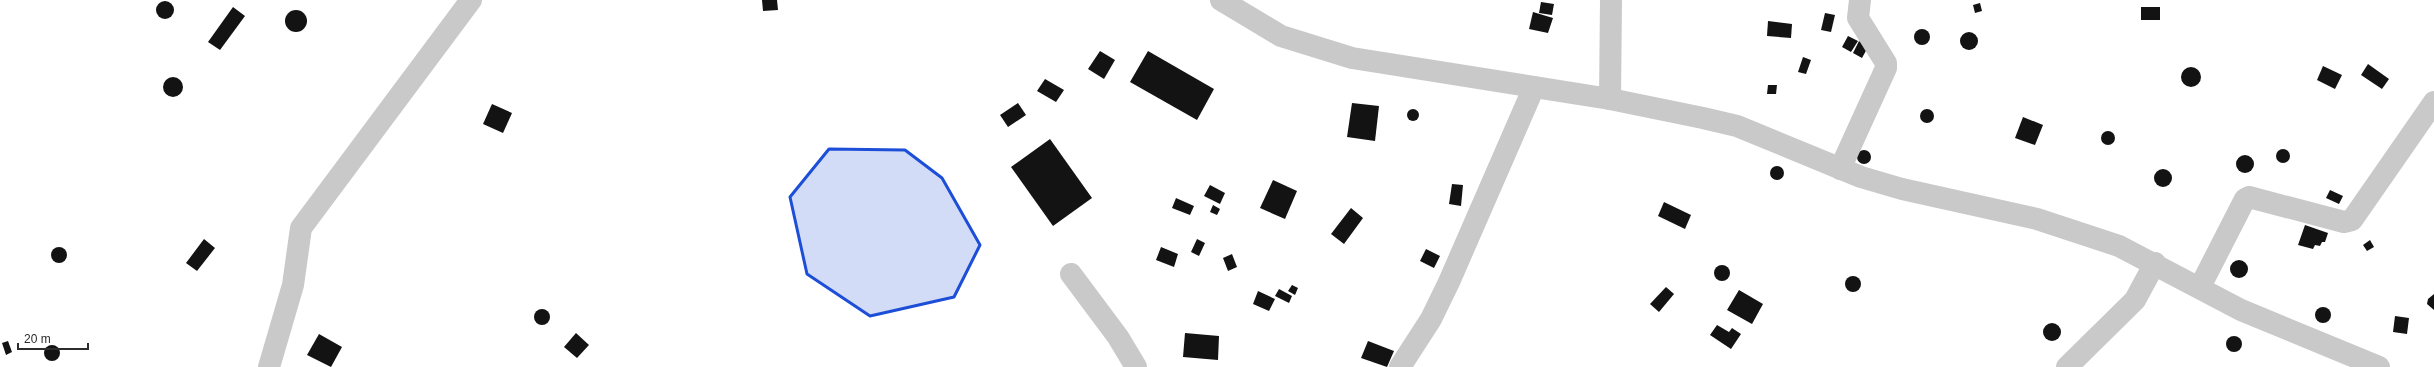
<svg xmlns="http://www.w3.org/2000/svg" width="2434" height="367" viewBox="0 0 2434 367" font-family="Helvetica,sans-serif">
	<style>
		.building { fill: #131313 }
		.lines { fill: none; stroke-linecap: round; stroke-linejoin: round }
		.minor { stroke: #c9c9c9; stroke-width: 22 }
		.marked { fill: #1d4ed8; fill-opacity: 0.2; stroke: #1d4ed8; stroke-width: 3; stroke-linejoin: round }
	</style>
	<rect width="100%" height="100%" fill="#fff"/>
	<!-- building -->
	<g class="building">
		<path d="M 762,0 L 777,0 L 778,10 L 763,11 Z"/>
		<circle cx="165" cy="10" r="9"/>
		<path d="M 1541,2 L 1554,4 L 1552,15 L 1539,13 Z"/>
		<path d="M 1980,3 L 1982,11 L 1975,13 L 1973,5 Z"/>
		<path d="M 233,7 L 245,16 L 220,50 L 208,42 Z"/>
		<rect x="2141" y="7" width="19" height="13"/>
		<circle cx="296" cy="21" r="11"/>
		<path d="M 1533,12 L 1553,18 L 1548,33 L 1529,29 Z"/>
		<path d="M 1825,13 L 1835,15 L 1831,32 L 1821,30 Z"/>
		<path d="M 1768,21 L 1792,24 L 1791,38 L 1767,36 Z"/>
		<circle cx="1922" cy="37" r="8"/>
		<circle cx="1969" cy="41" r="9"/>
		<path d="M 1848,36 L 1858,41 L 1851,52 L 1842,47 Z"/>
		<path d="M 1859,41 L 1868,47 L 1862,58 L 1853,53 Z"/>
		<path d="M 1100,51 L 1115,60 L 1104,79 L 1088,69 Z"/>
		<path d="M 1148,51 L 1214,89 L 1197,120 L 1130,82 Z"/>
		<path d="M 1803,57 L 1811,60 L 1806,74 L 1798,72 Z"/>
		<path d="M 2368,64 L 2389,79 L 2382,89 L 2361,75 Z"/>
		<path d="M 2323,66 L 2342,75 L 2335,89 L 2317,80 Z"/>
		<circle cx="2191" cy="77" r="10"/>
		<circle cx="173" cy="87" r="10"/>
		<path d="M 1045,79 L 1064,90 L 1056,102 L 1037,91 Z"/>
		<path d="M 1768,85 L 1777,85 L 1776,94 L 1767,94 Z"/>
		<path d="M 1018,103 L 1026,115 L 1008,127 L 1000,115 Z"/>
		<path d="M 1352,103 L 1379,106 L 1375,141 L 1347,137 Z"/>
		<path d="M 492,104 L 512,113 L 503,133 L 483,124 Z"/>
		<circle cx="1927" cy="116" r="7"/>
		<circle cx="1413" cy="115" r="6"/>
		<path d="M 2023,117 L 2043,125 L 2035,145 L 2015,138 Z"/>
		<circle cx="2108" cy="138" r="7"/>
		<path d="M 1050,139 L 1092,198 L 1053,226 L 1011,167 Z"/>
		<circle cx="2283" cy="156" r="7"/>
		<circle cx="1864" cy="157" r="7"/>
		<circle cx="2245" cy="164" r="9"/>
		<circle cx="1777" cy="173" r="7"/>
		<circle cx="2163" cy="178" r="9"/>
		<path d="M 1273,180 L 1297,191 L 1285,219 L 1260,208 Z"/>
		<path d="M 1452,184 L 1463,185 L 1461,206 L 1449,204 Z"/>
		<path d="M 1210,185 L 1225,193 L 1220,204 L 1204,196 Z"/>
		<path d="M 2330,190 L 2343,196 L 2339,204 L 2326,198 Z"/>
		<path d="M 1176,198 L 1194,206 L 1190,215 L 1172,208 Z"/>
		<path d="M 1664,202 L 1691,215 L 1685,229 L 1658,216 Z"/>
		<path d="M 1213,205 L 1220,209 L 1217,215 L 1210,212 Z"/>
		<path d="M 1351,208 L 1363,218 L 1344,244 L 1331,234 Z"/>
		<path d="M 2305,225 L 2328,233 L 2325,242 L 2322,242 L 2320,246 L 2315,245 L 2313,249 L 2298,245 Z"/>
		<path d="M 204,239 L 215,248 L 197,271 L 186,263 Z"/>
		<path d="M 1197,239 L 1205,243 L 1199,256 L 1191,252 Z"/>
		<path d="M 2370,240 L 2374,247 L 2367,251 L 2363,245 Z"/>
		<path d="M 1161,247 L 1178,254 L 1174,267 L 1156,260 Z"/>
		<circle cx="59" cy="255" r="8"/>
		<path d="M 1426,249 L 1440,256 L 1434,268 L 1420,261 Z"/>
		<path d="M 1232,254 L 1237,267 L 1228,271 L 1223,258 Z"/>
		<circle cx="2239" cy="269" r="9"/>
		<circle cx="1722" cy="273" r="8"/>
		<circle cx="1853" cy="284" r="8"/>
		<path d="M 1292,285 L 1298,288 L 1295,295 L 1288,291 Z"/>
		<path d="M 1666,287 L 1674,294 L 1659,312 L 1650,304 Z"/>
		<path d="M 1279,289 L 1292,296 L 1289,303 L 1275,296 Z"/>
		<path d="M 1739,290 L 1763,304 L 1752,324 L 1727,310 Z"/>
		<path d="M 1258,291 L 1275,299 L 1269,311 L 1253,304 Z"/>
		<path d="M 2434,294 L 2434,310 L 2427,304 L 2428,299 Z"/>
		<circle cx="2323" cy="315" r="8"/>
		<circle cx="542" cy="317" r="8"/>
		<path d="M 2395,316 L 2409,318 L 2407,334 L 2393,332 Z"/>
		<circle cx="2052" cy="332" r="9"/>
		<path d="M 1717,325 L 1729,332 L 1732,328 L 1741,334 L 1731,349 L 1710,335 Z"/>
		<path d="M 576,333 L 589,345 L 577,358 L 564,347 Z"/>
		<path d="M 1185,333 L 1219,336 L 1218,360 L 1183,357 Z"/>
		<path d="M 319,334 L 342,347 L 331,367 L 307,355 Z"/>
		<circle cx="2234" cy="344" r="8"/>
		<path d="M 8,341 L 12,352 L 6,355 L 2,343 Z"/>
		<path d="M 1368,341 L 1394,351 L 1387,367 L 1361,358 Z"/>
		<circle cx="52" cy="353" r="8"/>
	</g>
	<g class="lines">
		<!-- minor -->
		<g class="minor">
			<path d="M 1221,0 L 1281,36 L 1352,58 L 1610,99 L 1703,118 L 1737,126 L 1861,177 L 1902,189 L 2037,219 L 2119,246 L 2241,310 L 2379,367"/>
			<path d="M 1610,99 L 1611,0"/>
			<path d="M 1840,169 L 1886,68 L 1886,63 L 1858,18 L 1860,0"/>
			<path d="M 1071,274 L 1118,337 L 1136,367"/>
			<path d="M 2200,287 L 2245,199 L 2249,197 L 2344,222 L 2352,220 L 2434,102"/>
			<path d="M 269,367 L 293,285 L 301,228 L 471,0"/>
			<path d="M 1400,367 L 1431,319 L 1449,282 L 1534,87"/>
			<path d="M 2067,367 L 2135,300 L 2155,263"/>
		</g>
	</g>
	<!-- marked area -->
	<path class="marked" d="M 829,149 L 905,150 L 942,178 L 980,245 L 954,297 L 870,316 L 807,274 L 790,197 Z"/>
	<!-- scale -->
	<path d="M18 343v6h70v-6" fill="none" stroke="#2c2c2c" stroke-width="2"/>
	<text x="24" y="343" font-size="12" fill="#2c2c2c" stroke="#ffffff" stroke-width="3" paint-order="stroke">20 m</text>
</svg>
